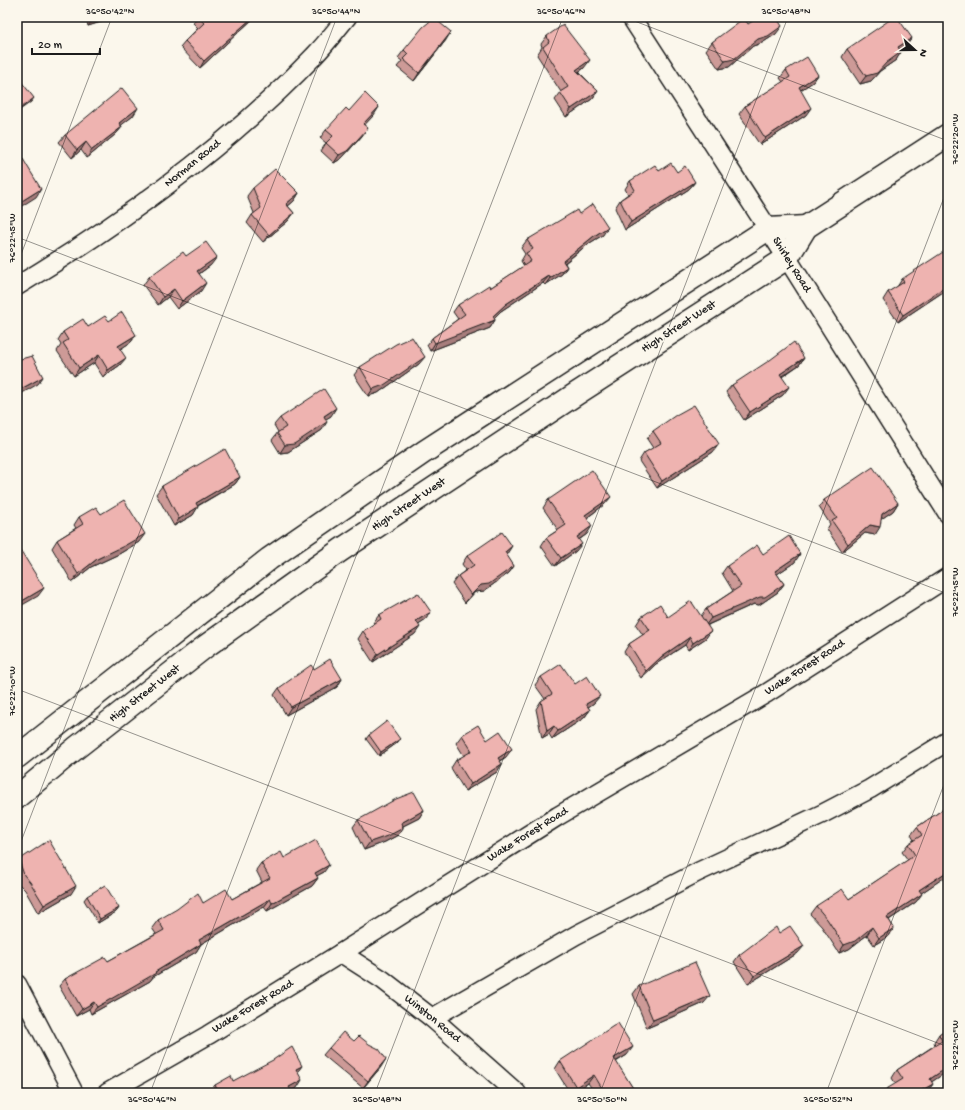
<svg xmlns="http://www.w3.org/2000/svg" width="965" height="1110" viewBox="0 0 965 1110" font-family="'Gochi Hand',sans-serif">
	<style>
		.lines { fill: none; stroke-linecap: round; stroke-linejoin: round }
		.street-casing { stroke: #1c1c1c; stroke-width: 21 }
		.primary-casing { stroke: #1c1c1c; stroke-width: 25 }
		.street { stroke: #fbf7ec; stroke-width: 18 }
		.primary { stroke: #fbf7ec; stroke-width: 22 }
		.wall { fill: #cd9a97; stroke: #1c1c1c }
		.shaded-wall { fill: #a77d7b; stroke: #1c1c1c }
		.building { fill: #eeb3b0; stroke: #1c1c1c }
		.ticks { fill: none; stroke: #1c1c1c; stroke-width: 1; stroke-opacity: 0.45 }
		.labels { text-anchor: middle; dominant-baseline: central; stroke-width: 3.5; stroke-linejoin: round; paint-order: stroke }
		.street-label { font-size: 12px; fill: #1c1c1c; stroke: #fbf7ec }
		.neatline { fill: none; stroke: #1c1c1c; stroke-width: 1.5 }
		.ticks-label { font-size: 10px; text-anchor: middle; fill: #1c1c1c }
	</style>
	<rect width="100%" height="100%" fill="#fbf7ec"/>
	<filter id="ink" filterUnits="userSpaceOnUse"><feTurbulence type="fractalNoise" baseFrequency=".025" numOctaves="2"/><feDisplacementMap in="SourceGraphic" scale="8" xChannelSelector="R" yChannelSelector="G"/><feConvolveMatrix kernelMatrix="1 2 1 2 8 2 1 2 1" color-interpolation-filters="sRGB"/></filter>
	<g filter="url(#ink)">
		<g class="lines">
			<!-- street casing -->
			<g class="street-casing">
				<g id="street">
					<path d="M 631,17 L 787,258 L 948,514"/>
					<path d="M 17,286 C 123,222 228,146 314,56 C 326,44 336,30 347,17"/>
					<path d="M 341,953 L 383,980 L 432,1018 L 517,1093"/>
					<path d="M 17,984 L 74,1093"/>
					<path d="M 432,1018 L 576,935 L 698,872 L 822,814 L 870,789 L 948,741"/>
					<path d="M 107,1093 L 208,1035 L 341,953 L 558,816 L 767,693 L 948,577"/>
				</g>
			</g>
			<!-- primary casing -->
			<g class="primary-casing">
				<g id="primary">
					<path d="M 17,757 L 269,559 L 424,452 L 768,229 L 806,227"/>
					<path d="M 17,797 L 76,748 L 206,646 L 341,550 L 576,394 L 787,258 L 806,227 L 948,135"/>
				</g>
			</g>
			<!-- street -->
			<use href="#street" class="street"/>
			<!-- primary -->
			<use href="#primary" class="primary"/>
		</g>
		<!-- wall -->
		<g class="wall">
			<path d="M 85,17 L 111,17 L 110,19 L 88,26 Z"/>
			<path d="M 197,17 L 255,17 L 200,68 L 180,47 L 185,41 L 198,28 L 193,23 Z"/>
			<path d="M 748,24 L 776,34 L 762,43 L 753,46 L 729,67 L 719,69 L 706,50 L 712,42 Z"/>
			<path d="M 547,36 L 584,68 L 579,72 L 598,91 L 592,99 L 566,117 L 555,100 L 561,92 L 537,55 L 542,47 L 541,44 Z"/>
			<path d="M 912,38 L 906,46 L 900,50 L 901,52 L 896,60 L 880,71 L 871,81 L 860,84 L 842,57 L 847,49 Z"/>
			<path d="M 446,40 L 414,81 L 397,67 L 402,61 L 398,58 L 404,50 Z"/>
			<path d="M 786,70 L 818,75 L 813,82 L 800,90 L 806,115 L 760,145 L 739,114 L 745,106 L 783,82 L 780,78 Z"/>
			<path d="M 349,111 L 374,115 L 364,125 L 362,136 L 342,158 L 334,163 L 321,151 L 326,143 L 320,138 L 326,130 Z"/>
			<path d="M 133,116 L 121,125 L 122,127 L 116,134 L 87,158 L 81,150 L 72,158 L 59,142 L 65,135 Z"/>
			<path d="M 659,171 L 677,172 L 695,182 L 689,189 L 625,230 L 615,208 L 620,200 L 628,194 L 625,189 L 630,181 Z"/>
			<path d="M 253,188 L 299,193 L 294,201 L 288,206 L 294,213 L 288,221 L 263,242 L 247,223 L 252,215 L 254,213 L 247,196 Z"/>
			<path d="M 579,214 L 603,235 L 588,244 L 565,263 L 567,267 L 562,274 L 545,285 L 543,283 L 501,311 L 494,318 L 495,320 L 490,328 L 430,351 L 427,345 L 432,338 L 458,319 L 453,312 L 458,305 L 490,288 L 524,266 L 521,261 L 525,254 L 521,248 L 527,240 Z"/>
			<path d="M 186,256 L 211,265 L 199,274 L 201,291 L 177,309 L 168,297 L 158,305 L 143,285 L 149,277 Z"/>
			<path d="M 902,279 L 946,281 L 948,285 L 943,292 L 898,322 L 883,300 L 888,292 L 897,287 Z"/>
			<path d="M 109,321 L 136,335 L 131,342 L 120,349 L 120,365 L 103,377 L 94,363 L 74,376 L 57,351 L 61,345 L 58,340 L 63,332 L 88,327 Z"/>
			<path d="M 804,358 L 799,365 L 782,377 L 783,395 L 744,420 L 726,392 L 732,385 Z"/>
			<path d="M 419,364 L 378,393 L 368,396 L 354,375 L 360,367 Z"/>
			<path d="M 331,416 L 325,419 L 322,430 L 288,452 L 280,453 L 272,440 L 278,432 L 274,425 L 280,418 Z"/>
			<path d="M 653,431 L 713,452 L 657,488 L 639,461 L 644,453 L 653,448 L 647,439 Z"/>
			<path d="M 240,477 L 235,484 L 198,506 L 193,515 L 174,526 L 156,494 L 162,486 Z"/>
			<path d="M 548,500 L 605,504 L 587,518 L 587,534 L 579,540 L 576,551 L 555,566 L 541,546 L 546,538 L 558,530 L 543,508 Z"/>
			<path d="M 824,500 L 898,503 L 893,511 L 881,519 L 875,535 L 865,533 L 842,552 L 827,529 L 830,524 L 819,507 Z"/>
			<path d="M 101,514 L 139,542 L 119,554 L 91,567 L 72,582 L 52,548 L 57,540 L 76,528 L 74,525 L 79,517 Z"/>
			<path d="M 507,554 L 506,555 L 514,566 L 509,573 L 484,591 L 475,592 L 465,603 L 452,584 L 458,576 L 466,570 L 462,564 L 467,556 Z"/>
			<path d="M 763,554 L 795,562 L 777,574 L 784,584 L 778,592 L 759,605 L 754,604 L 708,625 L 706,638 L 688,650 L 685,645 L 656,664 L 641,678 L 624,652 L 629,644 L 643,635 L 636,625 L 641,617 L 701,616 L 706,609 L 733,591 L 722,573 L 727,566 Z"/>
			<path d="M 379,615 L 426,619 L 418,624 L 415,634 L 373,662 L 358,639 L 363,631 L 374,624 L 373,623 Z"/>
			<path d="M 314,669 L 342,679 L 337,687 L 286,715 L 274,695 L 279,688 Z"/>
			<path d="M 541,677 L 575,684 L 594,703 L 588,707 L 590,710 L 584,718 L 552,739 L 549,734 L 542,738 L 536,709 L 541,701 L 545,699 L 535,685 Z"/>
			<path d="M 369,735 L 400,739 L 397,743 L 379,756 L 366,739 Z"/>
			<path d="M 462,735 L 487,740 L 506,757 L 500,761 L 502,764 L 497,772 L 465,791 L 451,768 L 456,760 L 464,756 L 456,743 Z"/>
			<path d="M 948,806 L 948,875 L 921,893 L 916,902 L 889,920 L 894,928 L 889,936 L 874,945 L 867,935 L 849,949 L 839,953 L 822,927 L 810,914 L 816,906 L 849,899 L 908,860 L 902,852 L 908,844 L 914,840 L 911,835 L 917,827 Z"/>
			<path d="M 424,810 L 419,818 L 403,826 L 403,828 L 398,835 L 385,842 L 364,850 L 353,827 L 358,820 Z"/>
			<path d="M 284,858 L 324,872 L 316,876 L 318,878 L 312,886 L 267,911 L 264,907 L 201,944 L 196,952 L 153,977 L 150,981 L 91,1014 L 89,1009 L 76,1016 L 59,986 L 65,979 L 108,961 L 156,934 L 152,928 L 158,920 L 203,903 L 232,899 L 262,882 L 256,870 L 261,863 Z"/>
			<path d="M 19,860 L 71,894 L 38,913 L 25,890 L 18,883 L 17,879 L 17,863 Z"/>
			<path d="M 87,896 L 119,908 L 116,912 L 98,923 L 84,900 Z"/>
			<path d="M 779,933 L 798,953 L 748,984 L 734,962 L 739,955 Z"/>
			<path d="M 639,986 L 704,1003 L 647,1028 L 633,994 Z"/>
			<path d="M 948,1028 L 948,1071 L 931,1082 L 933,1084 L 927,1092 L 895,1083 L 892,1078 L 897,1070 L 935,1045 L 934,1042 L 939,1034 Z"/>
			<path d="M 329,1048 L 381,1067 L 363,1088 L 323,1055 Z"/>
			<path d="M 627,1055 L 616,1062 L 636,1093 L 595,1093 L 588,1083 L 573,1093 L 570,1093 L 555,1069 L 560,1061 Z"/>
			<path d="M 298,1071 L 297,1088 L 291,1091 L 292,1093 L 209,1093 L 209,1092 L 215,1085 L 233,1081 Z"/>
		</g>
		<!-- shaded-wall -->
		<g class="shaded-wall">
			<path d="M 107,17 L 111,17 L 110,19 L 88,26 L 91,22 Z"/>
			<path d="M 253,17 L 255,17 L 200,68 L 204,61 Z"/>
			<path d="M 782,26 L 776,34 L 762,43 L 753,46 L 729,67 L 719,69 L 725,61 L 758,39 Z"/>
			<path d="M 451,32 L 446,40 L 414,81 L 419,73 Z"/>
			<path d="M 912,38 L 906,46 L 892,55 L 898,47 Z"/>
			<path d="M 901,52 L 896,60 L 880,71 L 871,81 L 860,84 L 866,76 Z"/>
			<path d="M 590,60 L 584,68 L 571,77 L 576,70 Z"/>
			<path d="M 818,75 L 813,82 L 793,95 L 799,87 Z"/>
			<path d="M 598,91 L 592,99 L 566,117 L 571,109 Z"/>
			<path d="M 34,98 L 31,102 L 17,112 L 17,111 Z"/>
			<path d="M 379,107 L 374,115 L 358,132 L 363,124 Z"/>
			<path d="M 138,108 L 133,116 L 114,131 L 119,123 Z"/>
			<path d="M 811,108 L 806,115 L 760,145 L 765,138 Z"/>
			<path d="M 122,127 L 116,134 L 87,158 L 92,150 Z"/>
			<path d="M 368,128 L 362,136 L 342,158 L 334,163 L 339,155 Z"/>
			<path d="M 86,142 L 81,150 L 72,158 L 77,150 Z"/>
			<path d="M 695,182 L 689,189 L 625,230 L 631,222 Z"/>
			<path d="M 41,189 L 36,197 L 17,209 L 17,204 Z"/>
			<path d="M 299,193 L 294,201 L 281,212 L 286,204 Z"/>
			<path d="M 294,213 L 288,221 L 263,242 L 269,235 Z"/>
			<path d="M 608,227 L 603,235 L 588,244 L 558,268 L 563,261 L 594,236 Z"/>
			<path d="M 217,257 L 211,265 L 192,279 L 197,271 Z"/>
			<path d="M 567,267 L 562,274 L 545,285 L 550,278 Z"/>
			<path d="M 549,276 L 543,283 L 501,311 L 489,323 L 495,320 L 490,328 L 430,351 L 435,343 L 493,316 L 506,304 Z"/>
			<path d="M 948,276 L 948,280 L 939,286 L 944,278 Z"/>
			<path d="M 206,283 L 201,291 L 177,309 L 182,301 Z"/>
			<path d="M 948,285 L 943,292 L 898,322 L 903,315 Z"/>
			<path d="M 174,289 L 168,297 L 158,305 L 163,297 Z"/>
			<path d="M 136,335 L 131,342 L 113,354 L 118,346 Z"/>
			<path d="M 99,355 L 94,363 L 74,376 L 79,368 Z"/>
			<path d="M 425,357 L 419,364 L 378,393 L 368,396 L 373,389 Z"/>
			<path d="M 126,358 L 120,365 L 103,377 L 108,370 Z"/>
			<path d="M 804,358 L 799,365 L 774,381 L 780,374 Z"/>
			<path d="M 43,377 L 38,384 L 17,396 L 17,391 Z"/>
			<path d="M 789,387 L 783,395 L 744,420 L 750,412 Z"/>
			<path d="M 336,408 L 331,416 L 318,424 L 324,416 Z"/>
			<path d="M 327,422 L 322,430 L 288,452 L 280,453 L 285,445 Z"/>
			<path d="M 719,444 L 713,452 L 657,488 L 662,481 Z"/>
			<path d="M 240,477 L 235,484 L 190,510 L 196,503 Z"/>
			<path d="M 611,497 L 605,504 L 580,523 L 585,515 Z"/>
			<path d="M 898,503 L 893,511 L 877,522 L 882,514 Z"/>
			<path d="M 198,507 L 193,515 L 174,526 L 179,519 Z"/>
			<path d="M 870,525 L 880,527 L 875,535 L 865,533 L 842,552 L 848,544 Z"/>
			<path d="M 592,526 L 587,534 L 571,545 L 577,537 Z"/>
			<path d="M 145,534 L 139,542 L 119,554 L 91,567 L 72,582 L 78,574 L 97,559 Z"/>
			<path d="M 582,544 L 576,551 L 555,566 L 561,558 Z"/>
			<path d="M 512,546 L 507,554 L 499,560 L 505,552 Z"/>
			<path d="M 800,554 L 795,562 L 770,579 L 775,571 Z"/>
			<path d="M 514,566 L 509,573 L 484,591 L 475,592 L 465,603 L 471,595 L 481,585 Z"/>
			<path d="M 784,584 L 778,592 L 759,605 L 754,604 L 705,626 L 711,618 Z"/>
			<path d="M 44,588 L 38,596 L 17,608 L 17,604 Z"/>
			<path d="M 431,612 L 426,619 L 411,629 L 416,621 Z"/>
			<path d="M 420,627 L 415,634 L 373,662 L 378,654 Z"/>
			<path d="M 711,631 L 706,638 L 688,650 L 693,643 Z"/>
			<path d="M 690,637 L 685,645 L 656,664 L 641,678 L 646,671 L 661,657 Z"/>
			<path d="M 342,679 L 337,687 L 286,715 L 291,707 Z"/>
			<path d="M 600,696 L 594,703 L 581,712 L 586,704 Z"/>
			<path d="M 590,710 L 584,718 L 552,739 L 558,731 Z"/>
			<path d="M 554,726 L 549,734 L 542,738 L 547,731 Z"/>
			<path d="M 400,739 L 397,743 L 379,756 L 381,752 Z"/>
			<path d="M 512,749 L 506,757 L 492,765 L 498,758 Z"/>
			<path d="M 502,764 L 497,772 L 465,791 L 471,784 Z"/>
			<path d="M 424,810 L 419,818 L 395,830 L 401,823 Z"/>
			<path d="M 403,828 L 398,835 L 385,842 L 364,850 L 370,842 Z"/>
			<path d="M 329,865 L 324,872 L 309,880 L 315,873 Z"/>
			<path d="M 948,871 L 948,875 L 914,898 L 919,890 Z"/>
			<path d="M 318,878 L 312,886 L 267,911 L 272,903 Z"/>
			<path d="M 76,886 L 71,894 L 38,913 L 44,905 Z"/>
			<path d="M 922,894 L 916,902 L 881,925 L 887,917 Z"/>
			<path d="M 270,899 L 264,907 L 194,948 L 199,940 Z"/>
			<path d="M 119,908 L 116,912 L 98,923 L 100,919 Z"/>
			<path d="M 872,927 L 867,935 L 849,949 L 839,953 L 844,945 Z"/>
			<path d="M 894,928 L 889,936 L 874,945 L 879,938 Z"/>
			<path d="M 201,944 L 196,952 L 153,977 L 150,981 L 91,1014 L 97,1007 L 155,972 Z"/>
			<path d="M 804,946 L 798,953 L 748,984 L 754,976 Z"/>
			<path d="M 710,996 L 704,1003 L 647,1028 L 653,1020 Z"/>
			<path d="M 94,1002 L 89,1009 L 76,1016 L 82,1009 Z"/>
			<path d="M 633,1047 L 627,1055 L 608,1066 L 614,1058 Z"/>
			<path d="M 386,1059 L 381,1067 L 363,1088 L 368,1081 Z"/>
			<path d="M 302,1066 L 296,1074 L 296,1069 Z"/>
			<path d="M 948,1067 L 948,1071 L 924,1087 L 930,1079 Z"/>
			<path d="M 594,1075 L 588,1083 L 573,1093 L 571,1093 L 576,1087 Z"/>
			<path d="M 302,1080 L 297,1088 L 287,1093 L 289,1087 Z"/>
			<path d="M 933,1084 L 927,1092 L 925,1093 L 917,1093 Z"/>
		</g>
		<!-- building -->
		<g class="building">
			<path d="M 89,17 L 107,17 L 91,22 Z"/>
			<path d="M 198,17 L 253,17 L 204,61 L 185,41 L 204,23 Z"/>
			<path d="M 759,17 L 776,17 L 782,26 L 768,36 L 758,39 L 734,59 L 725,61 L 712,42 L 744,18 L 748,24 Z"/>
			<path d="M 894,17 L 897,17 L 912,38 L 898,47 L 901,52 L 886,63 L 877,73 L 866,76 L 847,49 Z"/>
			<path d="M 434,18 L 451,32 L 419,73 L 403,59 L 408,54 L 404,50 L 423,27 Z"/>
			<path d="M 563,25 L 590,60 L 576,70 L 598,91 L 571,109 L 560,92 L 568,87 L 543,47 L 549,42 L 547,36 Z"/>
			<path d="M 807,57 L 818,75 L 799,87 L 811,108 L 765,138 L 745,106 L 790,77 L 786,70 Z"/>
			<path d="M 20,80 L 34,98 L 17,111 L 17,81 Z"/>
			<path d="M 122,88 L 138,108 L 119,123 L 122,127 L 92,150 L 86,142 L 77,150 L 65,135 Z"/>
			<path d="M 365,93 L 379,107 L 363,124 L 368,128 L 347,151 L 339,155 L 326,143 L 333,136 L 326,130 L 346,108 L 349,111 Z"/>
			<path d="M 23,159 L 41,189 L 17,204 L 17,162 Z"/>
			<path d="M 671,163 L 677,172 L 685,166 L 695,182 L 631,222 L 620,200 L 635,190 L 630,181 L 655,165 L 659,171 Z"/>
			<path d="M 275,169 L 299,193 L 286,204 L 294,213 L 269,235 L 252,215 L 261,208 L 253,188 Z"/>
			<path d="M 593,204 L 608,227 L 594,236 L 563,261 L 567,267 L 550,278 L 549,276 L 506,304 L 493,316 L 495,320 L 435,343 L 432,338 L 465,314 L 458,305 L 489,285 L 490,288 L 531,261 L 526,253 L 533,249 L 527,240 L 577,210 L 579,214 Z"/>
			<path d="M 206,242 L 217,257 L 197,271 L 206,283 L 182,301 L 174,289 L 163,297 L 149,277 L 183,252 L 186,256 Z"/>
			<path d="M 943,252 L 948,260 L 948,276 L 944,278 L 948,285 L 903,315 L 888,292 L 904,282 L 902,279 Z"/>
			<path d="M 122,312 L 136,335 L 118,346 L 126,358 L 108,370 L 99,355 L 79,368 L 63,343 L 68,340 L 63,332 L 83,319 L 88,327 L 105,316 L 109,321 Z"/>
			<path d="M 412,337 L 425,357 L 384,385 L 373,389 L 360,367 L 396,344 Z"/>
			<path d="M 794,342 L 804,358 L 780,374 L 789,387 L 750,412 L 732,385 L 770,360 Z"/>
			<path d="M 32,356 L 43,377 L 17,391 L 17,360 Z"/>
			<path d="M 324,389 L 336,408 L 324,416 L 327,422 L 294,444 L 285,445 L 277,433 L 286,427 L 280,418 Z"/>
			<path d="M 694,405 L 719,444 L 662,481 L 644,453 L 661,443 L 653,431 L 676,415 Z"/>
			<path d="M 225,449 L 240,477 L 196,503 L 198,507 L 179,519 L 162,486 Z"/>
			<path d="M 873,467 L 898,503 L 882,514 L 880,527 L 870,525 L 848,544 L 832,521 L 837,518 L 824,500 Z"/>
			<path d="M 592,470 L 611,497 L 585,515 L 592,526 L 577,537 L 582,544 L 561,558 L 546,538 L 566,525 L 548,500 Z"/>
			<path d="M 124,500 L 145,534 L 124,546 L 97,559 L 78,574 L 57,540 L 83,524 L 79,517 L 96,507 L 101,514 Z"/>
			<path d="M 502,532 L 512,546 L 505,552 L 514,566 L 489,584 L 481,585 L 471,595 L 458,576 L 474,565 L 467,556 Z"/>
			<path d="M 789,536 L 800,554 L 775,571 L 784,584 L 765,597 L 760,597 L 711,618 L 706,609 L 741,586 L 727,566 L 757,545 L 763,554 Z"/>
			<path d="M 21,551 L 44,588 L 17,604 L 17,553 Z"/>
			<path d="M 418,593 L 431,612 L 416,621 L 420,627 L 378,654 L 363,631 L 381,619 L 379,615 Z"/>
			<path d="M 691,601 L 711,631 L 693,643 L 690,637 L 661,657 L 646,671 L 629,644 L 650,630 L 641,617 L 660,604 L 668,617 Z"/>
			<path d="M 330,659 L 342,679 L 291,707 L 279,688 L 311,665 L 314,669 Z"/>
			<path d="M 561,664 L 575,684 L 587,676 L 600,696 L 586,704 L 590,710 L 558,731 L 554,726 L 547,731 L 541,701 L 552,694 L 541,677 Z"/>
			<path d="M 387,721 L 400,739 L 381,752 L 369,735 Z"/>
			<path d="M 478,725 L 487,740 L 500,731 L 512,749 L 498,758 L 502,764 L 471,784 L 456,760 L 472,751 L 462,735 Z"/>
			<path d="M 414,792 L 424,810 L 401,823 L 403,828 L 390,835 L 370,842 L 358,820 L 396,799 Z"/>
			<path d="M 948,806 L 948,871 L 919,890 L 922,894 L 887,917 L 894,928 L 879,938 L 872,927 L 855,941 L 844,945 L 827,919 L 816,906 L 842,889 L 849,899 L 915,855 L 908,844 L 922,835 L 917,827 Z"/>
			<path d="M 49,840 L 76,886 L 44,905 L 30,882 L 24,875 L 19,860 Z"/>
			<path d="M 316,840 L 329,865 L 315,873 L 318,878 L 272,903 L 270,899 L 199,940 L 201,944 L 155,972 L 156,973 L 97,1007 L 94,1002 L 82,1009 L 65,979 L 105,957 L 108,961 L 164,930 L 158,920 L 177,909 L 198,893 L 203,903 L 226,889 L 232,899 L 270,878 L 261,863 L 281,852 L 284,858 Z"/>
			<path d="M 105,885 L 119,908 L 100,919 L 87,896 Z"/>
			<path d="M 790,926 L 804,946 L 754,976 L 739,955 L 776,927 L 779,933 Z"/>
			<path d="M 695,962 L 710,996 L 653,1020 L 639,986 Z"/>
			<path d="M 618,1023 L 633,1047 L 614,1058 L 636,1093 L 605,1093 L 594,1075 L 576,1087 L 560,1061 Z"/>
			<path d="M 948,1028 L 948,1067 L 930,1079 L 933,1084 L 917,1093 L 880,1093 L 903,1079 L 897,1070 L 942,1041 L 939,1034 Z"/>
			<path d="M 343,1032 L 354,1041 L 359,1036 L 369,1044 L 379,1049 L 386,1059 L 368,1081 L 329,1048 Z"/>
			<path d="M 292,1047 L 302,1066 L 296,1069 L 302,1080 L 289,1087 L 292,1093 L 219,1093 L 215,1085 L 231,1076 L 233,1081 L 273,1060 Z"/>
			<path d="M 855,1089 L 858,1093 L 849,1093 Z"/>
		</g>
	</g>
	<!-- ticks -->
	<path class="ticks" d="M 624,17 L 948,141M 17,237 L 948,594M 17,265 L 112,17M 17,689 L 948,1047M 17,852 L 337,17M 150,1093 L 563,17M 375,1093 L 788,17M 600,1093 L 948,187M 826,1093 L 948,774"/>
	<g class="labels">
		<!-- street labels -->
		<g class="street-label">
			<text transform="translate(193 164) rotate(-39)">Norman Road</text>
			<text transform="translate(791 265) rotate(58)">Shirley Road</text>
			<text transform="translate(679 327) rotate(-33)">High Street West</text>
			<text transform="translate(409 505) rotate(-34)">High Street West</text>
			<text transform="translate(805 668) rotate(-33)">Wake Forest Road</text>
			<text transform="translate(145 694) rotate(-38)">High Street West</text>
			<text transform="translate(528 835) rotate(-32)">Wake Forest Road</text>
			<text transform="translate(253 1007) rotate(-31)">Wake Forest Road</text>
			<text transform="translate(432 1019) rotate(39)">Winston Road</text>
		</g>
	</g>
	<!-- margin -->
	<rect width="965" height="1110" fill="none" stroke="#fbf7ec" stroke-width="44"/>
	<!-- north arrow -->
	<g transform="translate(915 50) rotate(111)" stroke="#fbf7ec" stroke-width="3" paint-order="stroke">
	<path d="M0-3L7 15L0 10L-7 15Z" fill="#1c1c1c"/>
	<text y="-6" font-size="11" font-weight="bold" text-anchor="middle" fill="#1c1c1c">N</text>
	</g>
	<!-- scale -->
	<path d="M32 48v6h68v-6" fill="none" stroke="#1c1c1c" stroke-width="2"/>
	<text x="38" y="48" font-size="12" fill="#1c1c1c" stroke="#fbf7ec" stroke-width="3" paint-order="stroke">20 m</text>
	<rect x="22" y="22" width="921" height="1066" class="neatline"/>
	<g class="ticks-label">
		<text x="110" y="14">36°50'42"N</text>
		<text x="336" y="14">36°50'44"N</text>
		<text x="561" y="14">36°50'46"N</text>
		<text x="786" y="14">36°50'48"N</text>
		<text transform="translate(954 139) rotate(-90)" y="4">76°22'20"W</text>
		<text transform="translate(11 238) rotate(-90)" y="4">76°22'15"W</text>
		<text transform="translate(954 592) rotate(-90)" y="4">76°22'15"W</text>
		<text transform="translate(11 691) rotate(-90)" y="4">76°22'10"W</text>
		<text transform="translate(954 1045) rotate(-90)" y="4">76°22'10"W</text>
		<text x="152" y="1102">36°50'46"N</text>
		<text x="377" y="1102">36°50'48"N</text>
		<text x="602" y="1102">36°50'50"N</text>
		<text x="828" y="1102">36°50'52"N</text>
	</g>
</svg>
